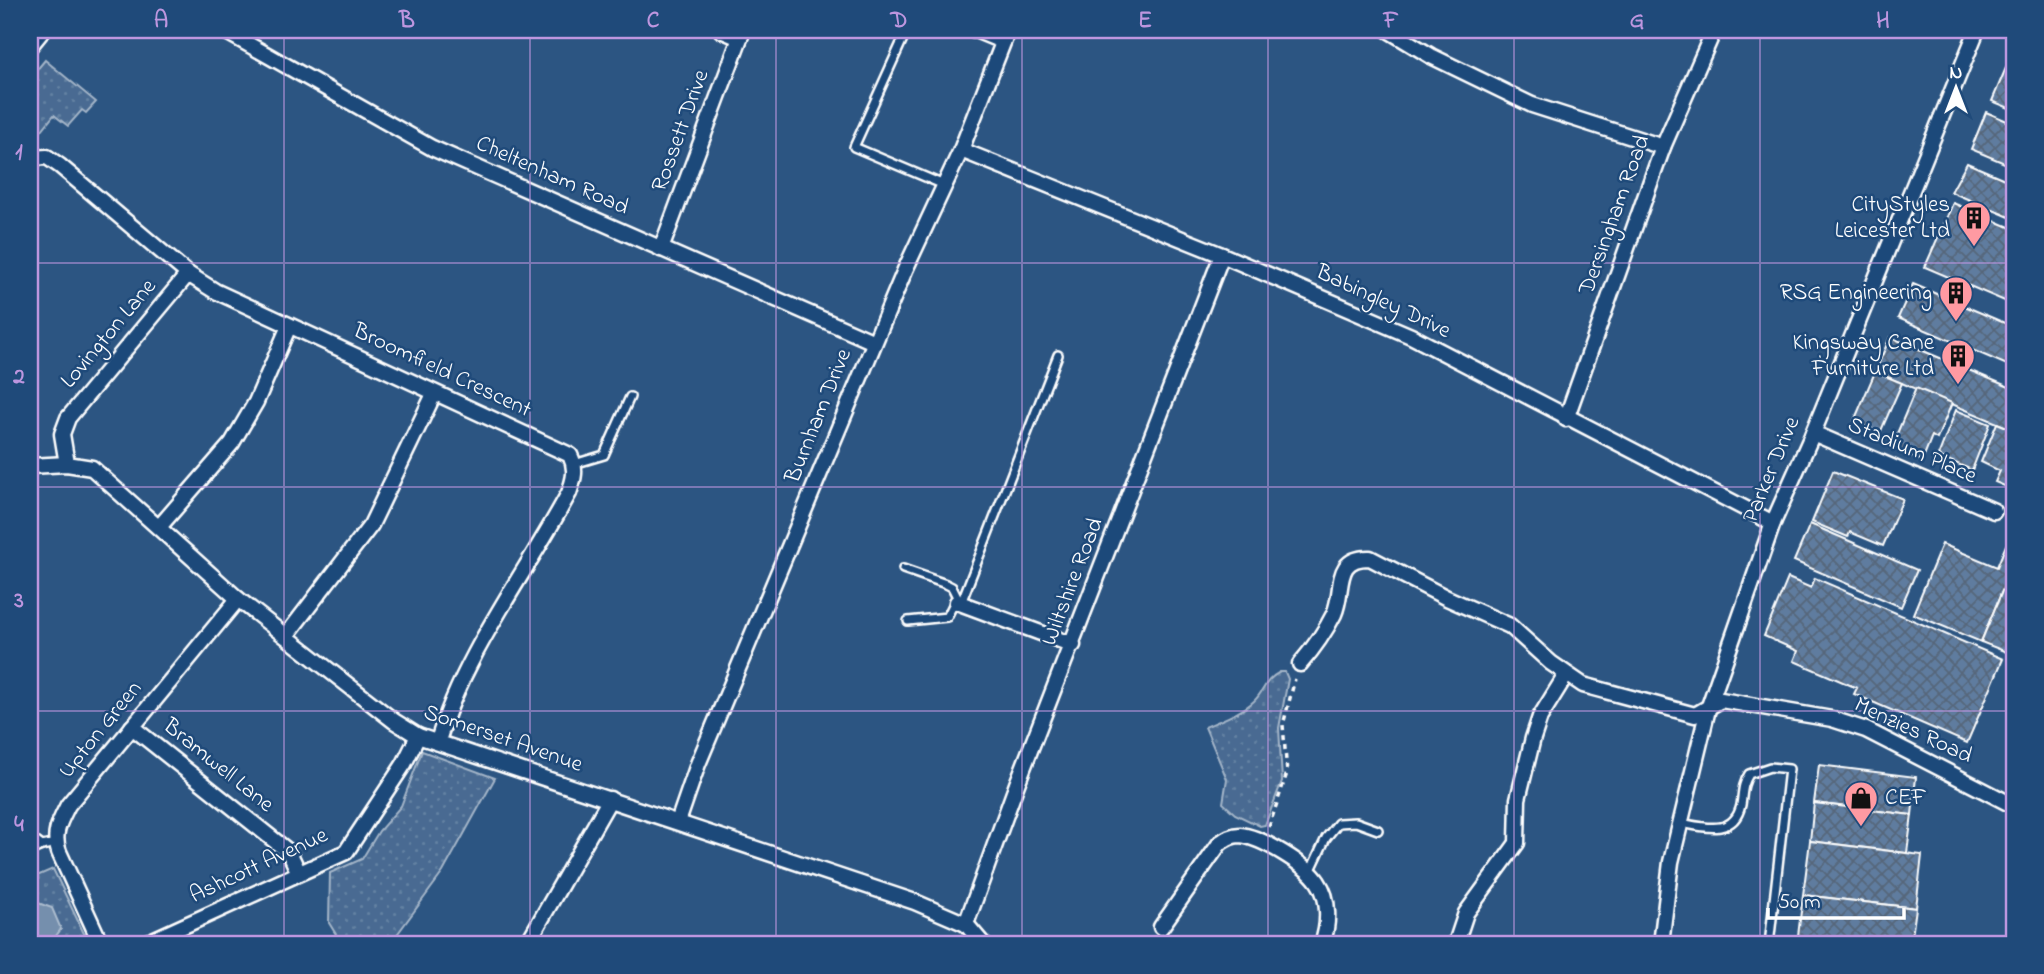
<svg xmlns="http://www.w3.org/2000/svg" width="2044" height="974" viewBox="0 0 2044 974" font-family="'Indie Flower',sans-serif">
	<style>
		.grass { fill: url(#grass-dots); stroke: #a4b5c8; stroke-width: 2 }
		.water { fill: #748fad; stroke: #acbcce; stroke-width: 2 }
		.building { fill: url(#building-cross-hatch); stroke: #fff; stroke-width: 2 }
		.lines { fill: none; stroke-linecap: round; stroke-linejoin: round }
		.lane-casing { stroke: #fff; stroke-width: 12 }
		.street-casing { stroke: #fff; stroke-width: 19 }
		.path { stroke: #fff; stroke-width: 3.5; stroke-dasharray: 5 5; stroke-linecap: butt }
		.lane { stroke: #1f4a7a; stroke-width: 7 }
		.street { stroke: #1f4a7a; stroke-width: 14 }
		.grid { fill: none; stroke: #bd96df; stroke-width: 2; stroke-opacity: 0.55 }
		.labels { text-anchor: middle; dominant-baseline: central; stroke-width: 5; stroke-linejoin: round; paint-order: stroke }
		.street-label { font-size: 23px; fill: #fff; stroke: #1f4a7a }
		.poi-label { font-size: 23px; fill: #fff; stroke: #1f4a7a; text-anchor: end }
		.neatline { fill: none; stroke: #bd96df; stroke-width: 2.5 }
		.grid-label { font-size: 23px; text-anchor: middle; font-weight: bold; fill: #bd96df }
	</style>
	<defs>
		<pattern id="grass-dots" width="8" height="8" patternUnits="userSpaceOnUse" patternTransform="scale(1.75)"><rect width="8" height="8" fill="#486b92"/><path d="M2 2h.1M6 6h.1" fill="none" stroke="#6381a2" stroke-width="1.8" stroke-linecap="round"/></pattern>
		<pattern id="building-cross-hatch" width="8" height="8" patternUnits="userSpaceOnUse" patternTransform="scale(1.75)"><rect width="8" height="8" fill="#5e7c9f"/><path d="M0 0l8 8M0 8l8-8" fill="none" stroke="#56667a"/></pattern>
	</defs>
	<rect width="100%" height="100%" fill="#2c5582"/>
	<filter id="ink" filterUnits="userSpaceOnUse"><feTurbulence type="fractalNoise" baseFrequency=".0143" numOctaves="2"/><feDisplacementMap in="SourceGraphic" scale="14" xChannelSelector="R" yChannelSelector="G"/><feConvolveMatrix kernelMatrix="1 2 1 2 8 2 1 2 1" color-interpolation-filters="sRGB"/></filter>
	<g filter="url(#ink)">
		<!-- grass -->
		<g class="grass">
			<path d="M 45,60 L 96,102 L 86,113 L 82,110 L 68,126 L 54,115 L 30,145 L 30,78 Z"/>
			<path d="M 1280,672 L 1285,672 L 1288,679 L 1279,728 L 1282,781 L 1265,825 L 1260,826 L 1235,814 L 1223,803 L 1227,779 L 1205,727 C 1223,719 1241,713 1254,701 C 1265,691 1263,681 1280,672 Z"/>
			<path d="M 422,751 L 495,778 L 443,872 L 390,944 L 342,944 L 329,923 L 330,873 L 362,859 L 379,831 L 401,806 Z"/>
			<path d="M 53,869 L 89,944 L 30,944 L 30,879 Z"/>
		</g>
		<!-- water -->
		<path class="water" d="M 30,900 L 52,908 L 61,929 L 50,944 L 30,944 Z"/>
		<!-- building -->
		<g class="building">
			<path d="M 2014,49 L 2014,110 L 1992,101 Z"/>
			<path d="M 1986,112 L 2014,124 L 2014,167 L 1971,149 Z"/>
			<path d="M 1967,163 L 2014,183 L 2014,219 L 1951,192 Z"/>
			<path d="M 1953,203 L 2014,229 L 2014,305 L 1925,267 Z"/>
			<path d="M 1913,284 L 2014,327 L 2014,368 L 1898,318 Z"/>
			<path d="M 1890,337 L 2014,389 L 2014,430 L 1875,372 Z"/>
			<path d="M 1875,372 L 1902,383 L 1880,433 L 1854,421 Z"/>
			<path d="M 1916,388 L 1952,403 L 1937,439 L 1932,436 L 1922,461 L 1891,448 Z"/>
			<path d="M 1956,410 L 1990,424 L 1972,470 L 1938,456 Z"/>
			<path d="M 1997,423 L 2014,430 L 2014,490 L 1995,482 L 2000,471 L 1981,462 Z"/>
			<path d="M 1833,471 L 1903,499 L 1883,546 L 1850,532 L 1848,537 L 1812,522 Z"/>
			<path d="M 1810,524 L 1917,570 L 1901,607 L 1794,561 Z"/>
			<path d="M 1942,544 L 1997,567 L 2006,545 L 2014,548 L 2014,574 L 2010,572 L 1981,642 L 1913,614 Z"/>
			<path d="M 2010,572 L 2014,574 L 2014,655 L 1981,642 Z"/>
			<path d="M 1788,578 L 1811,588 L 1815,578 L 2003,659 L 1967,743 L 1854,694 L 1857,688 L 1794,661 L 1798,651 L 1764,636 Z"/>
			<path d="M 1819,765 L 1916,777 L 1912,815 L 1814,803 Z"/>
			<path d="M 1814,803 L 1912,815 L 1907,853 L 1810,841 Z"/>
			<path d="M 1810,841 L 1922,855 L 1916,908 L 1803,895 Z"/>
			<path d="M 1803,895 L 1916,908 L 1911,944 L 1797,944 Z"/>
		</g>
		<g class="lines">
			<!-- lane casing -->
			<g class="lane-casing">
				<g id="lane">
					<path d="M 907,30 L 854,147 L 944,185"/>
					<path d="M 966,30 L 1002,45"/>
					<path d="M 574,464 L 604,455 L 630,397"/>
					<path d="M 903,569 L 946,584 L 952,587 L 957,597 L 947,617 L 908,621"/>
					<path d="M 961,603 L 1058,355"/>
					<path d="M 1681,823 C 1703,827 1734,837 1741,805 C 1743,793 1742,785 1749,774 L 1770,767 L 1789,769 L 1770,936"/>
					<path d="M 30,837 L 42,846 L 56,843"/>
					<path d="M 30,851 L 42,846"/>
					<path d="M 1310,872 L 1326,838 L 1338,823 L 1356,822 L 1378,830"/>
					<path d="M 2007,942 L 2014,943"/>
				</g>
			</g>
			<!-- street casing -->
			<g class="street-casing">
				<g id="street">
					<path d="M 223,30 L 432,148 L 874,342"/>
					<path d="M 721,30 L 740,38"/>
					<path d="M 1388,30 L 1431,56 L 1532,105 L 1663,147"/>
					<path d="M 30,46 L 43,30"/>
					<path d="M 961,150 L 1222,255 L 1411,336 L 1773,523"/>
					<path d="M 30,158 L 47,157 L 60,166 L 188,274 L 215,291 L 570,455 C 577,469 574,479 569,493 C 525,575 465,652 438,741"/>
					<path d="M 661,249 L 743,30"/>
					<path d="M 1566,419 L 1663,147 L 1714,30"/>
					<path d="M 1813,433 L 1994,511"/>
					<path d="M 67,464 L 62,434 L 68,418 L 188,274"/>
					<path d="M 30,466 L 67,464 L 92,468 L 238,599 L 394,721 L 418,736 L 915,902 L 966,924 L 983,944"/>
					<path d="M 160,526 L 232,443 L 256,402 L 289,326"/>
					<path d="M 957,602 L 1073,645"/>
					<path d="M 286,636 L 371,525 L 434,394"/>
					<path d="M 1300,664 C 1313,649 1325,632 1334,614 C 1345,590 1332,557 1370,558 L 1447,598 L 1510,626 L 1551,663 L 1583,685 L 1695,715 L 1721,700 L 1832,719 L 1866,730 L 2014,806"/>
					<path d="M 132,727 L 289,852 L 299,873"/>
					<path d="M 678,822 L 698,764 L 905,270 L 961,150 L 1008,30"/>
					<path d="M 966,924 L 1017,784 L 1222,255"/>
					<path d="M 1161,927 L 1220,843 C 1227,838 1232,835 1240,835 C 1261,837 1306,864 1318,882 C 1330,899 1329,925 1322,944"/>
					<path d="M 1457,940 L 1466,913 L 1517,843 L 1518,799 L 1533,738 L 1540,717 L 1566,675"/>
					<path d="M 101,944 L 59,852 C 52,834 60,821 68,805 L 238,599"/>
					<path d="M 144,944 L 346,852 L 404,764 L 418,736"/>
					<path d="M 527,944 L 610,799"/>
					<path d="M 1661,944 L 1671,862 L 1708,709 L 1773,523 L 1813,433 L 1977,30"/>
				</g>
			</g>
			<!-- path -->
			<path class="path" d="M 1269,827 L 1287,773 L 1283,725 L 1295,679"/>
			<!-- lane -->
			<use href="#lane" class="lane"/>
			<!-- street -->
			<use href="#street" class="street"/>
		</g>
	</g>
	<!-- grid -->
	<path class="grid" d="M 284,30 L 284,944M 530,30 L 530,944M 776,30 L 776,944M 1022,30 L 1022,944M 1268,30 L 1268,944M 1514,30 L 1514,944M 1760,30 L 1760,944M 30,263 L 2014,263M 30,487 L 2014,487M 30,711 L 2014,711"/>
	<!-- icons -->
	<defs>
		<g id="building-pin" transform="scale(1.75)"><path d="M0 17L-7.5 6A9.5 9.5 0 1 1 7.5 6Z" fill="#ff9aa2" stroke="#1f4a7a"/><path d="M-4-6H4V6H1V3H-1V6H-4ZM-2.5-4.3h1.7v1.8h-1.7ZM.8-4.3h1.7v1.8H.8ZM-2.5-1h1.7V.8h-1.7ZM.8-1h1.7V.8H.8Z" fill="#111"/></g>
		<g id="shop-pin" transform="scale(1.75)"><path d="M0 17L-7.5 6A9.5 9.5 0 1 1 7.5 6Z" fill="#ff9aa2" stroke="#1f4a7a"/><path d="M-5-2.5h2.3a2.7 3.5 0 0 1 5.4 0H5L5.5 6h-11ZM-1.5-2.5h3a1.5 2.3 0 0 0-3 0Z" fill="#111"/></g>
	</defs>
	<g fill-rule="evenodd">
		<use href="#building-pin" x="1974" y="218"/>
		<use href="#building-pin" x="1956" y="293"/>
		<use href="#building-pin" x="1958" y="356"/>
		<use href="#shop-pin" x="1861" y="798"/>
	</g>
	<g class="labels">
		<!-- street labels -->
		<g class="street-label">
			<text transform="translate(681 131) rotate(-70)">Rossett Drive</text>
			<text transform="translate(552 176) rotate(24)">Cheltenham Road</text>
			<text transform="translate(1615 215) rotate(-70)">Dersingham Road</text>
			<text transform="translate(1383 302) rotate(25)">Babingley Drive</text>
			<text transform="translate(109 334) rotate(-50)">Lovington Lane</text>
			<text transform="translate(442 371) rotate(25)">Broomfield Crescent</text>
			<text transform="translate(819 416) rotate(-68)">Burnham Drive</text>
			<text transform="translate(1912 451) rotate(23)">Stadium Place</text>
			<text transform="translate(1772 470) rotate(-67)">Parker Drive</text>
			<text transform="translate(1073 582) rotate(-69)">Wiltshire Road</text>
			<text transform="translate(101 730) rotate(-51)">Upton Green</text>
			<text transform="translate(1913 731) rotate(25)">Menzies Road</text>
			<text transform="translate(503 739) rotate(19)">Somerset Avenue</text>
			<text transform="translate(218 766) rotate(39)">Bramwell Lane</text>
			<text transform="translate(259 866) rotate(-25)">Ashcott Avenue</text>
		</g>
		<!-- poi labels -->
		<g class="poi-label">
			<text x="1950" y="205">CityStyles<tspan x="1950" dy="26">Leicester Ltd</tspan></text>
			<text x="1932" y="293">RSG Engineering</text>
			<text x="1934" y="343">Kingsway Cane<tspan x="1934" dy="26">Furniture Ltd</tspan></text>
			<text x="1885" y="798" text-anchor="start">CEF</text>
		</g>
	</g>
	<!-- margin -->
	<rect width="2044" height="974" fill="none" stroke="#1f4a7a" stroke-width="77"/>
	<!-- north arrow -->
	<g transform="translate(1956 88)" stroke="#1f4a7a" stroke-width="5" paint-order="stroke">
	<path d="M0-5L12 26L0 18L-12 26Z" fill="#ffffff"/>
	<text y="-10" font-size="19" font-weight="bold" text-anchor="middle" fill="#ffffff">N</text>
	</g>
	<!-- scale -->
	<path d="M1768 908v10h136v-10" fill="none" stroke="#ffffff" stroke-width="3.5"/>
	<text x="1778" y="908" font-size="21" fill="#ffffff" stroke="#1f4a7a" stroke-width="5" paint-order="stroke">50 m</text>
	<rect x="38" y="38" width="1968" height="898" class="neatline"/>
	<g class="grid-label">
		<text x="161" y="27">A</text>
		<text x="407" y="27">B</text>
		<text x="653" y="27">C</text>
		<text x="899" y="27">D</text>
		<text x="1145" y="27">E</text>
		<text x="1391" y="27">F</text>
		<text x="1637" y="27">G</text>
		<text x="1883" y="27">H</text>
		<text x="19" y="159">1</text>
		<text x="19" y="383">2</text>
		<text x="19" y="607">3</text>
		<text x="19" y="831">4</text>
	</g>
</svg>
